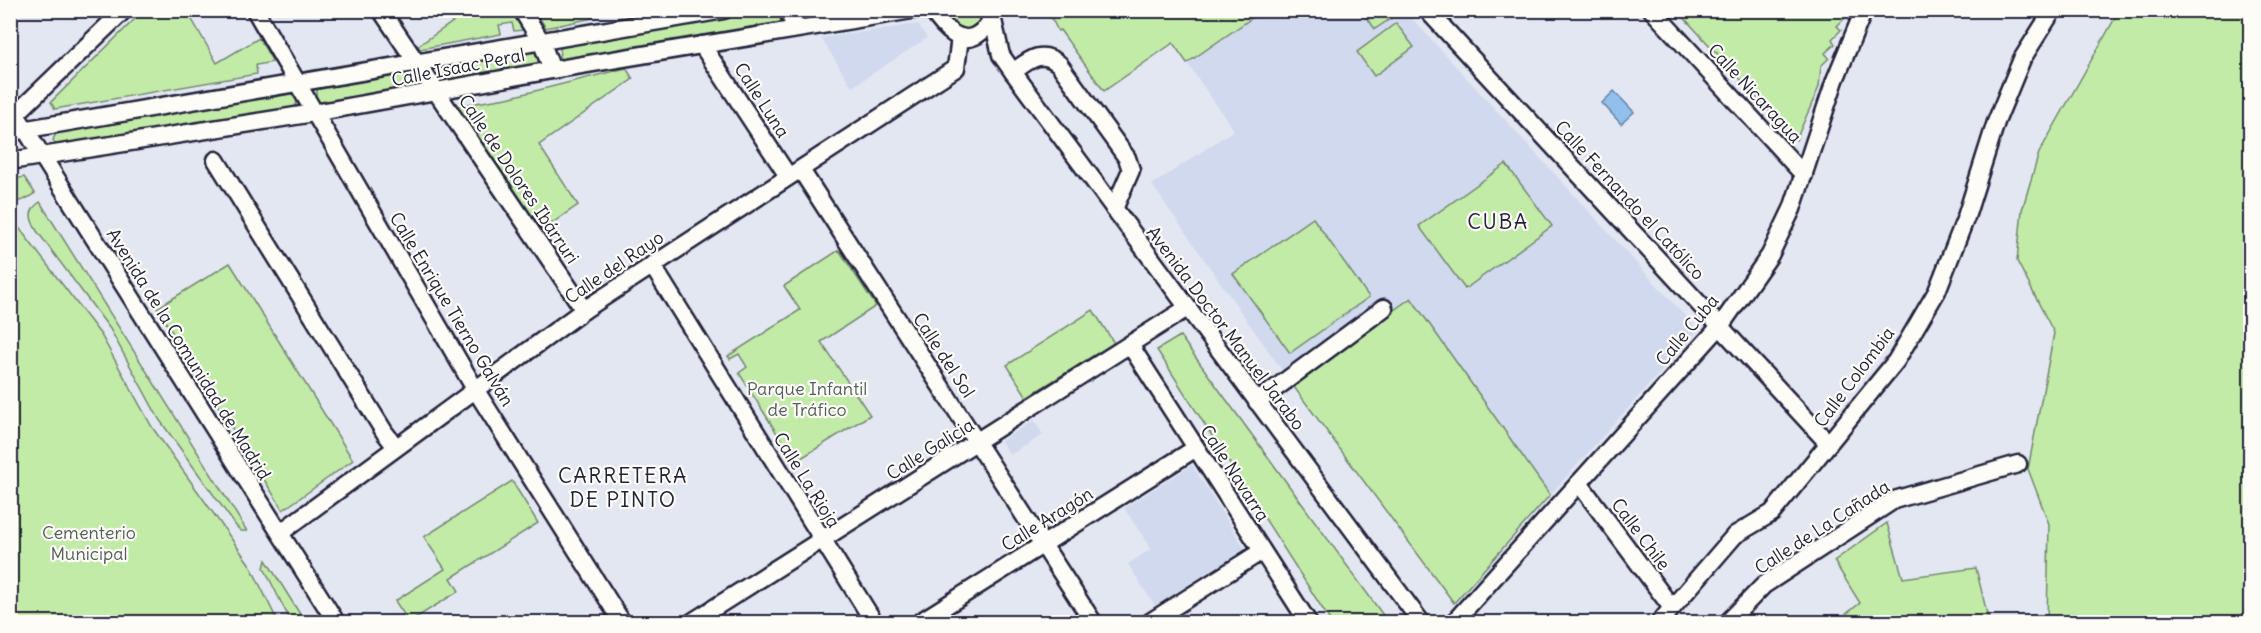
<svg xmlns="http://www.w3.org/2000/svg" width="2261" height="633" viewBox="0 0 2261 633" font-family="Delius,sans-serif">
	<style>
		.built { fill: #d1d9ee }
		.green { fill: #c2eba7; stroke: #728671; stroke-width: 1.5 }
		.water { fill: #92bfec; stroke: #6580a5; stroke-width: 1.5 }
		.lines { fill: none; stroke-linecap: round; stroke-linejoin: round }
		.minor-casing { stroke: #22223b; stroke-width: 21 }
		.minor { stroke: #fdfcf7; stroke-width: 16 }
		.labels { text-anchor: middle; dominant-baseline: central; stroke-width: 4.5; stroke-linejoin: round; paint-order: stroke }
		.street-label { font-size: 18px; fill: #22223b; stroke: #fdfcf7 }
		.park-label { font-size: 18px; fill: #525e5b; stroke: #fdfcf7 }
		.quarter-label { font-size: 21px; letter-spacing: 1.5px; fill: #22223b; stroke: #fdfcf7 }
	</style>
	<rect width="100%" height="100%" fill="#e3e7f2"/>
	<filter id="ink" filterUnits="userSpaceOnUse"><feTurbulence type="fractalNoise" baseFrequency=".0167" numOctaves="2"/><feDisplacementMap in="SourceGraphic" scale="12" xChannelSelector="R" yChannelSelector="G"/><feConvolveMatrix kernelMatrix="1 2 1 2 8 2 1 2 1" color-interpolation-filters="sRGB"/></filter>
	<g filter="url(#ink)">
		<!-- built -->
		<g class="built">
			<path d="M 1262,11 L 1362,11 L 1375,29 L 1405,11 L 1698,330 L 1550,495 L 1411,298 L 1291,383 L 1152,185 L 1234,130 L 1187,63 Z"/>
			<path d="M 918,24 L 927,38 L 852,87 L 821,38 Z"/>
			<path d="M 1034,420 L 1043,435 L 1010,455 L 1001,441 Z"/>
			<path d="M 1192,465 L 1245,549 L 1155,606 L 1128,564 L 1151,549 L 1124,508 Z"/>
		</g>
		<!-- green -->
		<g class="green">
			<path d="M 986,10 L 981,23 L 966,30 L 952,23 L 943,11 Z"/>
			<path d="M 143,11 L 187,11 L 217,63 L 259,38 L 273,62 L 256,65 L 257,74 L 55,109 L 51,102 Z"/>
			<path d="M 452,11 L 511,11 L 523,30 L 514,31 L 512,23 L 499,25 L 501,34 L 420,49 L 418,46 L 457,19 Z"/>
			<path d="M 535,11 L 589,11 L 593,18 L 546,28 Z"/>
			<path d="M 747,11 L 779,11 L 781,20 L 779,24 L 564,62 L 559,57 L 561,46 Z"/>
			<path d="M 1048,11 L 1048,10 L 1262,11 L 1187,63 L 1173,43 L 1104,91 L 1060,30 L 1058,31 Z"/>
			<path d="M 1362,11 L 1402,11 L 1375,29 Z"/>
			<path d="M 1678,11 L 1845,11 L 1843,13 L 1846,17 L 1837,26 L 1841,30 L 1832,39 L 1835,44 L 1825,53 L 1829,58 L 1821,66 L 1819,87 L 1796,140 Z"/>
			<path d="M 2119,11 L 2250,11 L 2250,622 L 2047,622 L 2049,524 L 2028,469 L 2054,333 L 2017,261 L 2022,210 L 2039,153 Z"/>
			<path d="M 1396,23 L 1414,47 L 1374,76 L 1357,52 Z"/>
			<path d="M 535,50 L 540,64 L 439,82 L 436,76 L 441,65 Z"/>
			<path d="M 626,68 L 633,79 L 539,145 L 578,205 L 542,230 L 457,106 L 507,98 Z"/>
			<path d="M 410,71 L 417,78 L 416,87 L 321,105 L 315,97 L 319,86 Z"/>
			<path d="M 292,92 L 297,101 L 295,109 L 57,147 L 53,140 L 57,131 Z"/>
			<path d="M 1506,164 L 1552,226 L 1465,289 L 1419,226 Z"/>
			<path d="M 24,177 L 35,193 C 27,198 20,205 11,198 L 11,180 Z"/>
			<path d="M 40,202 L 247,531 L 241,531 L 236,526 L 159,419 L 110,329 L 37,231 C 30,219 27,211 40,202 Z"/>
			<path d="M 10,216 L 101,335 L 152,427 L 250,565 L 278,622 L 11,622 Z"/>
			<path d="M 1313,218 L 1369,297 L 1290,353 L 1233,274 Z"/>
			<path d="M 839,250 L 876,306 L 821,342 L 870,415 L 795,462 L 739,373 L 747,367 L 739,354 L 730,359 L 728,356 L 800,310 L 784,286 Z"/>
			<path d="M 230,263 L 353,460 L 283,510 L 157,308 Z"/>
			<path d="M 1411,298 L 1550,495 L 1454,603 L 1291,383 Z"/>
			<path d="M 1093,310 L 1114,343 L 1027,397 L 1007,365 Z"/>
			<path d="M 1180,336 L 1388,622 L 1331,622 L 1157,350 Z"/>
			<path d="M 512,481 L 538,523 L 451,578 L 459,591 L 409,622 L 395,601 L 445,569 L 424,537 Z"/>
			<path d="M 1887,523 L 1903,578 L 1976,568 L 1989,622 L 1829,622 L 1842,617 L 1860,603 L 1834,561 Z"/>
			<path d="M 266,560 L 305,622 L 291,622 L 264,568 Z"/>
		</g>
		<!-- water -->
		<path class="water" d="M 1614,91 L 1634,112 L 1621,124 L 1602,103 Z"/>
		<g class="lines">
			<!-- minor casing -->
			<g class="minor-casing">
				<g id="minor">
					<path d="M 255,10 L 475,389 L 622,622"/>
					<path d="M 381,10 L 584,310"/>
					<path d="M 522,10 L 542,43 L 552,70"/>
					<path d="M 787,10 L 796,28"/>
					<path d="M 932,10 C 943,27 961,49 981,32 C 988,27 992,20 992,11"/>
					<path d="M 1427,10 L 1828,443"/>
					<path d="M 1652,10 L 1804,175"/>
					<path d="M 992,16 L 1001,55 L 1013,72 L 1421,622"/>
					<path d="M 702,45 L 788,176"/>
					<path d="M 1013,72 C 1029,60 1041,49 1059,64 L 1127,158 L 1131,170 L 1114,209"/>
					<path d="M 10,105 L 336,622"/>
					<path d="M 16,114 L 124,10"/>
					<path d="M 10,132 L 724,10"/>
					<path d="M 216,160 L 385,433 L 396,447"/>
					<path d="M 10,161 L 314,113 L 552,70 L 912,10"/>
					<path d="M 801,170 L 1093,622"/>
					<path d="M 652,265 L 874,622"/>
					<path d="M 1130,345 L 1308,622"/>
					<path d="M 1257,402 L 1384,308"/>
					<path d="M 1579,483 L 1672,608"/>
					<path d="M 280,533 L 584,310 L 956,68 L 960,37"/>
					<path d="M 692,622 L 1187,308"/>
					<path d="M 920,622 L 1196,448"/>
					<path d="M 1150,622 L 1262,551"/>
					<path d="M 1454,622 L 1721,325 L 1770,255 L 1792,209 L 1835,80 L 1864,10"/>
					<path d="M 1660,622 L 1735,535 L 1772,513 L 1896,361 L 1937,291 L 1966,217 L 1996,122 L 2022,59 L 2053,10"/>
					<path d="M 1728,622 L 1764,585 L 1894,500 L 2018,464"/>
				</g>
			</g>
			<!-- minor -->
			<use href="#minor" class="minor"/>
		</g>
	</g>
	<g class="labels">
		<!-- street labels -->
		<g class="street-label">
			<text transform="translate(458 67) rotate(-11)">Calle Isaac Peral</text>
			<text transform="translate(1755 93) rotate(47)">Calle Nicaragua</text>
			<text transform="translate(762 100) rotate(57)">Calle Luna</text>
			<text transform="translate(519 179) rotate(56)">Calle de Dolores Ibárruri</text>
			<text transform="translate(1630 200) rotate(47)">Calle Fernando el Católico</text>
			<text transform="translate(614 267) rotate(-34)">Calle del Rayo</text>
			<text transform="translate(452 309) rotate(59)">Calle Enrique Tierno Galván</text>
			<text transform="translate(1226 328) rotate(53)">Avenida Doctor Manuel Jarabo</text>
			<text transform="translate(1687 330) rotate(-50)">Calle Cuba</text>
			<text transform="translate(189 354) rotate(58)">Avenida de la Comunidad de Madrid</text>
			<text transform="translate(944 355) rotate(57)">Calle del Sol</text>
			<text transform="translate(1854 377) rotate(-53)">Calle Colombia</text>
			<text transform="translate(930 449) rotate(-32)">Calle Galicia</text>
			<text transform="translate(1235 473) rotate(57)">Calle Navarra</text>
			<text transform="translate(807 480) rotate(58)">Calle La Rioja</text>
			<text transform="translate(1047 519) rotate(-32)">Calle Aragón</text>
			<text transform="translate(1822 527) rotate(-33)">Calle de La Cañada</text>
			<text transform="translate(1641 534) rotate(53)">Calle Chile</text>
		</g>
		<!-- park labels -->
		<g class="park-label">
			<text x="807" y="388">Parque Infantil<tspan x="807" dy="21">de Tráfico</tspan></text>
			<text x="89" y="532">Cementerio<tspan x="89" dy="21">Municipal</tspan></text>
		</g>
		<!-- quarter labels -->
		<g class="quarter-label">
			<text x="1498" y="221">CUBA</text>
			<text x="623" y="475">CARRETERA<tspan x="623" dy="24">DE PINTO</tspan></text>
		</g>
	</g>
	<!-- margin -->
	<rect width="2261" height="633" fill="none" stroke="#fdfcf7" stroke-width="36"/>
	<rect x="18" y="18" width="2225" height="597" fill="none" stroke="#22223b" stroke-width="2" filter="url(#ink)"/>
</svg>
